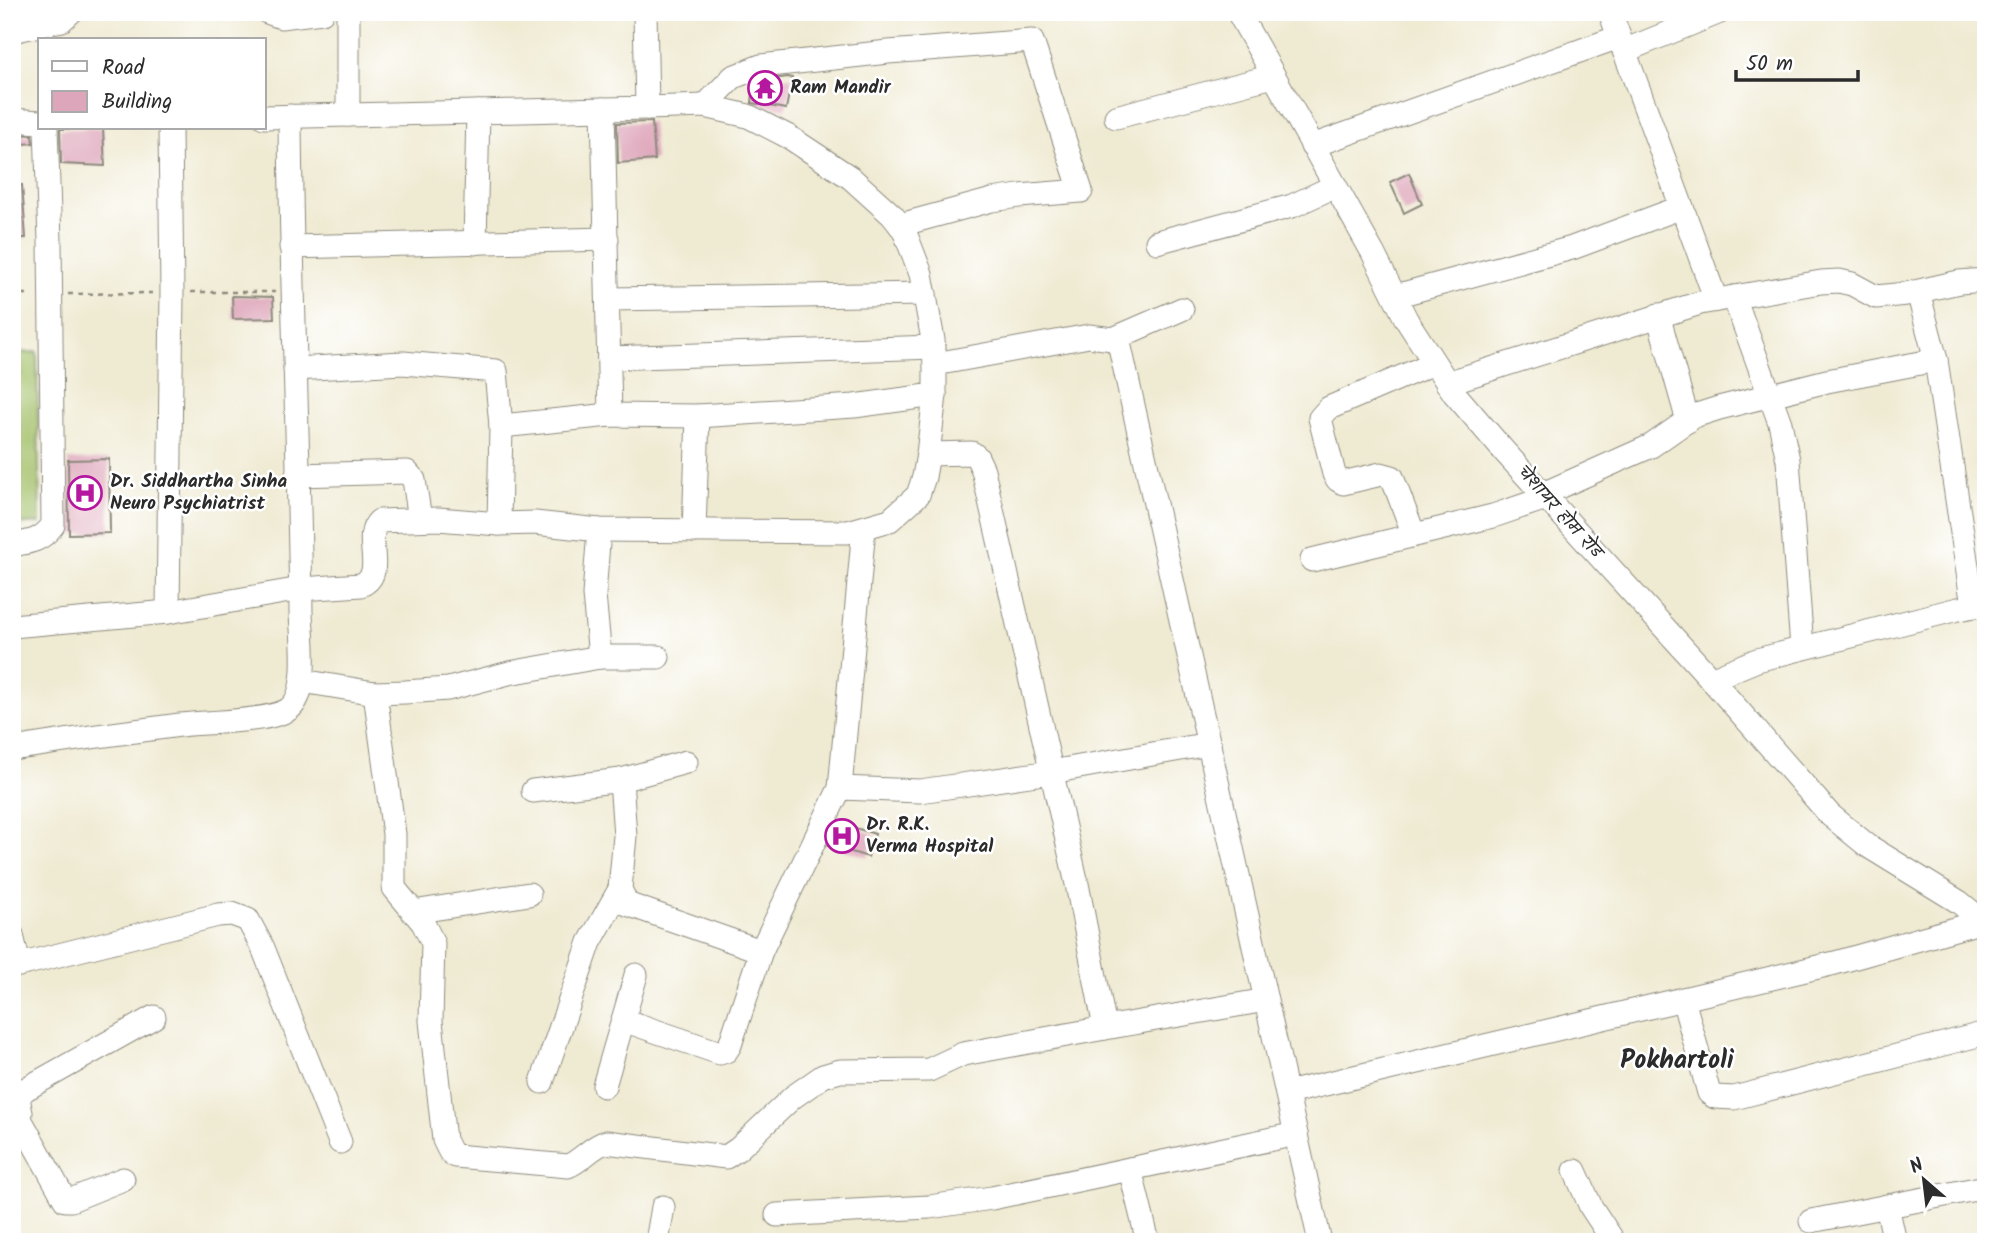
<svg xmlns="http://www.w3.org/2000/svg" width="1998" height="1254" viewBox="0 0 1998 1254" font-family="Kalam,'Playpen Sans Deva',sans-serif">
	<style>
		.green { fill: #a2bf67; stroke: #667549; stroke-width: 2 }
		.building { fill: #dea6ba }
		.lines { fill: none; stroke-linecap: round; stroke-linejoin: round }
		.minor-casing { stroke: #8d8a7e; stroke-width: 25 }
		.path { stroke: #8d8a7e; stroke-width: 2.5; stroke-dasharray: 5 5; stroke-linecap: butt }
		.minor { stroke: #fff; stroke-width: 23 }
		.labels { text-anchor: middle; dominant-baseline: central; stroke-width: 5; stroke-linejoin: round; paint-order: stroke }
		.poi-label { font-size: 19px; font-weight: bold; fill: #2b2b2b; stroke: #fff; text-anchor: start }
		.street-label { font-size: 19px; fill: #2b2b2b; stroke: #fff }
		.district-label { font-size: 26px; font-weight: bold; fill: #2b2b2b; stroke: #fff }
	</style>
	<rect width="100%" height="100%" fill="#fff"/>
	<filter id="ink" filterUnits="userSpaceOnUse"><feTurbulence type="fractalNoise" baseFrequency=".0143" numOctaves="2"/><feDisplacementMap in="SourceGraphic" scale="14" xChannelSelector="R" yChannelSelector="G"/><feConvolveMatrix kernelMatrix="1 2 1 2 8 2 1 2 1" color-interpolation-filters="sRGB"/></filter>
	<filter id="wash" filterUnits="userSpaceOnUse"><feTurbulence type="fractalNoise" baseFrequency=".00686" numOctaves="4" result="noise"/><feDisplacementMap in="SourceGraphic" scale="28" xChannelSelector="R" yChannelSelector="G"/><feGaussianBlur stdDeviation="1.57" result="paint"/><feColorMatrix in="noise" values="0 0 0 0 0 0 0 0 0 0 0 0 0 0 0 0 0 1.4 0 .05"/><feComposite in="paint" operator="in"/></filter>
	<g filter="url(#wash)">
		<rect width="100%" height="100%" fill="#efead2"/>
		<!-- green -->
		<path class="green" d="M 37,352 L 40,523 L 12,525 L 12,353 Z"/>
		<g id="blocks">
			<!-- building -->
			<g class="building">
				<path d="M 788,77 L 792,78 L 786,109 L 752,103 L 754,84 L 764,80 Z"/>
				<path d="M 652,122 L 655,160 L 618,163 L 617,123 Z"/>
				<path d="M 103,128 L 105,166 L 61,164 L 60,129 Z"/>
				<path d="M 12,134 L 32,135 L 33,143 L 12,145 Z"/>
				<path d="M 1409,173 L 1422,204 L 1404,213 L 1390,182 Z"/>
				<path d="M 12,185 L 22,185 L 26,238 L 12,238 Z"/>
				<path d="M 232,296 L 273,297 L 274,318 L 233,319 Z"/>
				<path d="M 109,459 L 110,533 L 69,534 L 68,460 Z"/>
				<path d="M 839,823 L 875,834 L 868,857 L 828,845 Z"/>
			</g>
		</g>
	</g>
	<g filter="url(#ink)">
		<use href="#blocks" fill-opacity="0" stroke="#8d8a7e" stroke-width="2"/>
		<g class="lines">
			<!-- minor casing -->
			<g class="minor-casing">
				<g id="minor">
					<path d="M 267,12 L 281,17 L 322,12"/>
					<path d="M 1238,12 L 1373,253 L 1406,319 L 1454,393 L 1503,450 L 1711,679 L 1830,815 L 1868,846 L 1959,902 L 1986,924"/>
					<path d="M 1610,12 L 1716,300"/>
					<path d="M 12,31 L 62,20 L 71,12"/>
					<path d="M 1624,51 L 1720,12"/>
					<path d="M 705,106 L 733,77 L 761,66 L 888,52 L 1032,41 L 1081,191 L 1019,196 L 992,200 L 900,225"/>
					<path d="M 603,109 L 610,415"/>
					<path d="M 348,115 L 348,12"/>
					<path d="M 264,117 L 647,108 L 645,12"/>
					<path d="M 1116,117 L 1273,76"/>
					<path d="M 12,120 L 40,122"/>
					<path d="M 1312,146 L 1619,37"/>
					<path d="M 1157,242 L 1292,206 L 1335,186"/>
					<path d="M 475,243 L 478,112"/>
					<path d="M 291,247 L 607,239"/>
					<path d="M 1918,292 L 1936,360 L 1973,606"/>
					<path d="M 1395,296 L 1572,248 L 1682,207"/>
					<path d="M 1734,297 L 1780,423 L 1788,460 L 1802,648"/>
					<path d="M 609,299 L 925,294"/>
					<path d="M 1658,315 L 1688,421"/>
					<path d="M 1113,339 L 1182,309"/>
					<path d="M 609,358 L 934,347"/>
					<path d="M 935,364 L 1089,336 L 1113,339 L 1120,347 L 1320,1242"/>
					<path d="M 295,369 L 403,363 L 496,371 L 501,426 L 499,524 L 535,523 L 599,530 L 848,532 L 890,520 L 918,495 L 924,477 L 928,454 L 935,395 L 935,364 L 933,340 L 921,274 L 904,230 L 892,215 L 851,178 L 789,137 L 748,116 L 705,106 L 647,108"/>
					<path d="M 1447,383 L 1700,303 L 1821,282 L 1839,281 L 1852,284 L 1876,297 L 1906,294 L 1959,282 L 1986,280"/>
					<path d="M 501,426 L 610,415 L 698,416 L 854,406 L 935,395"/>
					<path d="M 297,475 L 407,472 L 414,480 L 420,519"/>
					<path d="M 1543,494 L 1651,446 L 1694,416 L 1719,408 L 1827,381 L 1936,360"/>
					<path d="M 599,530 L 594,595 L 600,657 L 658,657"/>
					<path d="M 694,531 L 698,416"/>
					<path d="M 1414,535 L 1392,477 L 1381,474 L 1343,483 L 1338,480 L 1334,474 L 1320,418 L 1329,408 L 1434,363"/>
					<path d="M 12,545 C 31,542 41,541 53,525 L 50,241 L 46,128"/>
					<path d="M 1312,560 L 1493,516 L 1546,498"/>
					<path d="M 168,612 L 172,292 L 170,128"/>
					<path d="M 12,626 L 168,612 L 301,589 L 361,585 C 388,573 361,538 379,521 L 438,519 L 499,524"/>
					<path d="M 1711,679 L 1757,660 L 1958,609 L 1986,604"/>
					<path d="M 302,681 L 375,693 L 405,692 L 448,689 L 509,673 L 600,657"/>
					<path d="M 375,693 L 394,834 L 394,888 L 423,923 L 433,943 L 431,1021 L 444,1140 L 450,1152 L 455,1156 L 568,1166 C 582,1160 592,1146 606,1142 L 726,1157 L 738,1149 L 793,1097 L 823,1076 L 840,1071 L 929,1070 L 963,1054 L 1105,1028 L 1077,884 L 983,470 L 977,457 L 972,453 L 928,454"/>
					<path d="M 12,749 C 68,740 124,732 180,725 C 204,722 271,722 289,709 C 310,693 302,638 301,613 C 299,448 291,282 290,116"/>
					<path d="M 621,780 L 686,762"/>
					<path d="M 840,788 L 920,791 L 1051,772 L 1209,744"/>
					<path d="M 533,791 L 621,780 L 625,836 L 620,889 L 627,904 L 761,951"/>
					<path d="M 413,912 L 529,894"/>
					<path d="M 12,935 L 19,965 L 218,915 L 232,914 L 248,920 L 263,948 L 340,1142"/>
					<path d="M 1683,999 L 1709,1093 L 1715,1097 L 1734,1098 L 1986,1033"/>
					<path d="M 623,1020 L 720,1053 L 726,1051 L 730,1045 L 761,951 L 840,788 L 864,528"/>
					<path d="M 1105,1028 L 1266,1000"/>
					<path d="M 542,1082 L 590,942 L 620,889"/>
					<path d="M 604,1086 L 636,975"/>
					<path d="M 1287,1093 L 1835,963 L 1983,921"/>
					<path d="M 19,1117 L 65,1200 L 71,1200 L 123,1179"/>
					<path d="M 12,1124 L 21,1113 L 18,1098 L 24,1090 L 154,1017"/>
					<path d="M 1130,1169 L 1148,1242"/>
					<path d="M 1575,1171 L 1591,1207 L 1614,1242"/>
					<path d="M 1887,1206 L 1895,1242"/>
					<path d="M 777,1215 L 929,1207 L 992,1198 L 1296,1134"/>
					<path d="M 1811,1221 L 1986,1187"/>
					<path d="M 657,1242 L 663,1207"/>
				</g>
			</g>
			<!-- path -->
			<g class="path">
				<path d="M 191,292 L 275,292"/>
				<path d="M 12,294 L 30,294"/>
				<path d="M 68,294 L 152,293"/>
			</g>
			<!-- minor -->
			<use href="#minor" class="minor"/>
		</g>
	</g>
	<!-- icons -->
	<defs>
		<g id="temple-ring" transform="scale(1.75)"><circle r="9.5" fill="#fff" stroke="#b5179e" stroke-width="1.5"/><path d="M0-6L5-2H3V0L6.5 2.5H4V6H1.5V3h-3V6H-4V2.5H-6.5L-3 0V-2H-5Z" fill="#b5179e"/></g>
		<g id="hospital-ring" transform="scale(1.75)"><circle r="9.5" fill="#fff" stroke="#b5179e" stroke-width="1.5"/><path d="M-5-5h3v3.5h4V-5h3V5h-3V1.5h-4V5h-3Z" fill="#b5179e"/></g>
	</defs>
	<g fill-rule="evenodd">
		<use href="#temple-ring" x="765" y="88"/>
		<use href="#hospital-ring" x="85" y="493"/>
		<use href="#hospital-ring" x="842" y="836"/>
	</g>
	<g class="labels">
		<!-- poi labels -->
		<g class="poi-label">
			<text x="790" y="88">Ram Mandir</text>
			<text x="110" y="482">Dr. Siddhartha Sinha<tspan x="110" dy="22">Neuro Psychiatrist</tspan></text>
			<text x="866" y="825">Dr. R.K.<tspan x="866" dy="22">Verma Hospital</tspan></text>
		</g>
		<!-- street labels -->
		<g class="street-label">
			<text transform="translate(1559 512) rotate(48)">चेशायर होम रोड</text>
		</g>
		<!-- district labels -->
		<g class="district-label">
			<text x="1677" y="1061">Pokhartoli</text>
		</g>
	</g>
	<!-- margin -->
	<rect width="1998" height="1254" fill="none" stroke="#fff" stroke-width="42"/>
	<!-- legend -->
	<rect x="38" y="38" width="228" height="91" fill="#ffffff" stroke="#aaaaaa" stroke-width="2"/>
	<rect x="52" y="61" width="35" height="10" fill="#ffffff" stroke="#aaaaaa" stroke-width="2"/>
	<text x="102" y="74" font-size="21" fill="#2b2b2b">Road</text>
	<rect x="52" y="91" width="35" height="21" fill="#dea6ba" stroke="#aaaaaa" stroke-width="2"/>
	<text x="102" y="108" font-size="21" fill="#2b2b2b">Building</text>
	<!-- north arrow -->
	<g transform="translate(1924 1180) rotate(332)" stroke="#ffffff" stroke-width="5" paint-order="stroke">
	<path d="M0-5L12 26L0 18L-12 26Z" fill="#2b2b2b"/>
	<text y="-10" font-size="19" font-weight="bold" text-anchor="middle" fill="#2b2b2b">N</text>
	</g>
	<!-- scale -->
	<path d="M1736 70v10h122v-10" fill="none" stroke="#2b2b2b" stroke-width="3.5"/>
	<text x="1746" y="70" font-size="21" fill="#2b2b2b" stroke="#ffffff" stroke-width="5" paint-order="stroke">50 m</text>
</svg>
